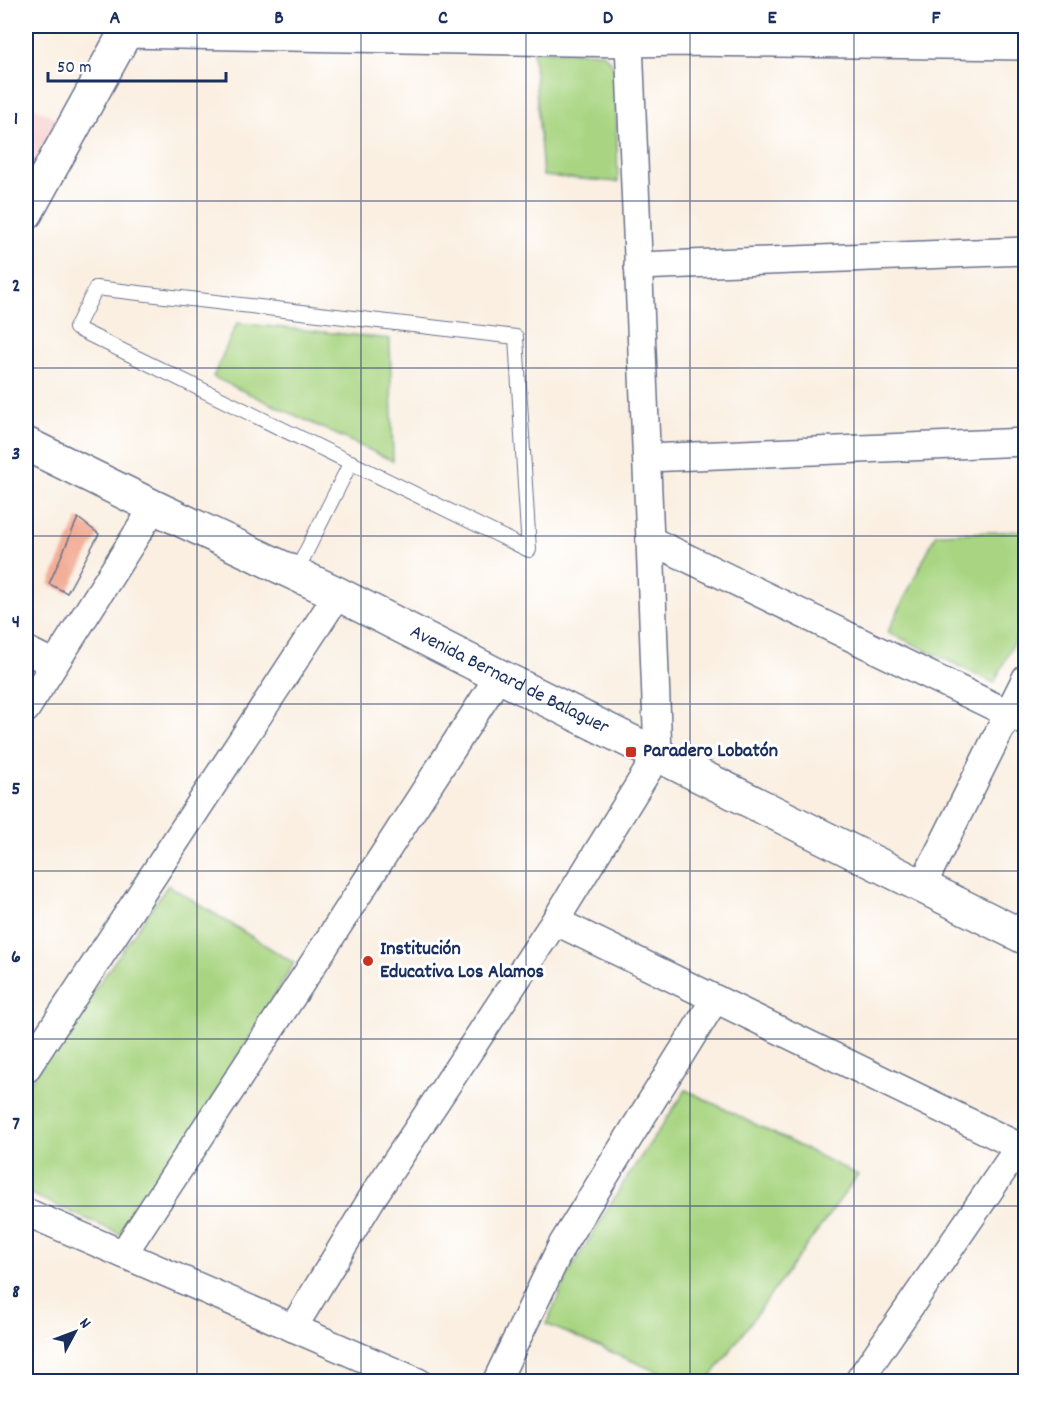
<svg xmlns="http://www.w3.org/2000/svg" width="1051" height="1407" viewBox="0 0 1051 1407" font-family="Dekko,sans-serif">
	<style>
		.built { fill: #f7d0cf }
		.green { fill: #a9d582; stroke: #628270; stroke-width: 1.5 }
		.building { fill: #f2ae98 }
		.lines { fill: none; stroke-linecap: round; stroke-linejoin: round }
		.service-casing { stroke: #69728c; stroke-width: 16 }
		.minor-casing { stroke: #69728c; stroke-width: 30 }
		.tertiary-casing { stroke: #69728c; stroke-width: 36 }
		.service { stroke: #fff; stroke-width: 14 }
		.minor { stroke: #fff; stroke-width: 27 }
		.tertiary { stroke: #fff; stroke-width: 33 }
		.grid { fill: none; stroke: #1b2f5e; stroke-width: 1.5; stroke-opacity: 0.55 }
		.poi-dot { fill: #c8321e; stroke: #fff; stroke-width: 2 }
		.labels { text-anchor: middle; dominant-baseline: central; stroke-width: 6; stroke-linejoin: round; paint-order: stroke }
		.street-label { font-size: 20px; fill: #1b2f5e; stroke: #fff }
		.poi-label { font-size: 20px; font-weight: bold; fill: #1b2f5e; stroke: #fff; text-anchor: start }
		.neatline { fill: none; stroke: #1b2f5e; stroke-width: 2 }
		.grid-label { font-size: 20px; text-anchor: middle; font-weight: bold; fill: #1b2f5e }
	</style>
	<rect width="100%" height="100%" fill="#fff"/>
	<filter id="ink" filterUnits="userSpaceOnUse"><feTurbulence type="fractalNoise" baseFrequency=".0167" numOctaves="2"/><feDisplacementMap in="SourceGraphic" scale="12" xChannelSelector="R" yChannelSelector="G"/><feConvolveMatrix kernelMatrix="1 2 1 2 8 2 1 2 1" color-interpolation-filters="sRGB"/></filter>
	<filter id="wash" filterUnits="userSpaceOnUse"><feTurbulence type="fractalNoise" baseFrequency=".008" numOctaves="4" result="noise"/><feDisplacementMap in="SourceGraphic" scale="24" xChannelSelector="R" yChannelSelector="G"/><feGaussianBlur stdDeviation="1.35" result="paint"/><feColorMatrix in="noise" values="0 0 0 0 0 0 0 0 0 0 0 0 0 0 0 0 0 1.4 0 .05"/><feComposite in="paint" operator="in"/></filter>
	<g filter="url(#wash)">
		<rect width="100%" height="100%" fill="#faefe1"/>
		<!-- built -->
		<path class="built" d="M 26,103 L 57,119 L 26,179 Z"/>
		<!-- green -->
		<g class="green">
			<path d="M 533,50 L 603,53 L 615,67 L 618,182 L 543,176 Z"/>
			<path d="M 237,323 L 390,339 L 393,461 L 213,377 Z"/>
			<path d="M 1025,531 L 1025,620 L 994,683 L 888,632 L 936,534 Z"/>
			<path d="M 168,885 L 294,963 L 129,1238 L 26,1192 L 26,1088 Z"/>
			<path d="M 686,1090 L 858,1175 L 708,1381 L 679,1381 L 546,1324 L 570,1271 L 624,1182 Z"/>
		</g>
		<g id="blocks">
			<!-- building -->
			<path class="building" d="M 78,518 L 99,534 L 67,593 L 49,584 Z"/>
		</g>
	</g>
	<g filter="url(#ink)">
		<use href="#blocks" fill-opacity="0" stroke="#69728c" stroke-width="1.5"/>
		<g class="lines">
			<!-- service casing -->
			<g class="service-casing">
				<g id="service">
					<path d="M 96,288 L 516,337 L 529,550 L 76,328 Z"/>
					<path d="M 295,574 L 351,462"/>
				</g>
			</g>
			<!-- minor casing -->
			<g class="minor-casing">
				<g id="minor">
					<path d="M 124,34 L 629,43 L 683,42 L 1026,46"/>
					<path d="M 638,266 L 1026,251"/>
					<path d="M 647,458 L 1026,442"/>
					<path d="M 650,540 L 1026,722"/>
					<path d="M 26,650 L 54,664"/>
					<path d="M 26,709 L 154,507"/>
					<path d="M 922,886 L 1026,678"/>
					<path d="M 555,921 L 1026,1150"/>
					<path d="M 26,1069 L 338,594"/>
					<path d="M 26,1212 L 418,1382"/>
					<path d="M 123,1254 L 308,972 L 499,676"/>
					<path d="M 293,1328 L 374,1195 L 555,921 L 658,754 L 650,540 L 629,43"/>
					<path d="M 496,1382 L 562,1245 L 715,999"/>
					<path d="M 858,1382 L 1019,1147"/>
				</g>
			</g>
			<!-- tertiary casing -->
			<g class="tertiary-casing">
				<g id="tertiary">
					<path d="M 26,213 L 129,26"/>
					<path id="s1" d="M 26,444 L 154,507 L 338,594 L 499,676 L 1026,938"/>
				</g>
			</g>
			<!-- service -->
			<use href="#service" class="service"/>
			<!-- minor -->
			<use href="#minor" class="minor"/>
			<!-- tertiary -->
			<use href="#tertiary" class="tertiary"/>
		</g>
	</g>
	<!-- grid -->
	<path class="grid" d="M 197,26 L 197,1382M 361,26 L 361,1382M 526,26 L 526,1382M 690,26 L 690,1382M 854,26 L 854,1382M 26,201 L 1026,201M 26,368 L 1026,368M 26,536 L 1026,536M 26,704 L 1026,704M 26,871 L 1026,871M 26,1039 L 1026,1039M 26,1206 L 1026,1206"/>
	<!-- markers -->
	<g class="poi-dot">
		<rect x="625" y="746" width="12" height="12" rx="3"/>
		<circle cx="368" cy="961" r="6"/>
	</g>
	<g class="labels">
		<!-- street labels -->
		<g class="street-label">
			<text stroke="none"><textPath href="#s1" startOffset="538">Avenida Bernard de Balaguer</textPath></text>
		</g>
		<!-- poi labels -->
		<g class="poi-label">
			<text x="643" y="752">Paradero Lobatón</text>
			<text x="380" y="950">Institución<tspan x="380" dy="23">Educativa Los Alamos</tspan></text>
		</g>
	</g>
	<!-- margin -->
	<rect width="1051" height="1407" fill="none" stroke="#fff" stroke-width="66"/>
	<!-- north arrow -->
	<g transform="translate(75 1332) rotate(49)" stroke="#ffffff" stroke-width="4.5" paint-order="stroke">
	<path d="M0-4.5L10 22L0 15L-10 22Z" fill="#1b2f5e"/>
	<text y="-9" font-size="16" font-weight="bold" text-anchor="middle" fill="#1b2f5e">N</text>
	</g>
	<!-- scale -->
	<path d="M48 72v9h178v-9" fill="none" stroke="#1b2f5e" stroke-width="3"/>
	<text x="57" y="72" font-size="18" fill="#1b2f5e" stroke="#ffffff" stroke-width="4.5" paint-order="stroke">50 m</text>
	<rect x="33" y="33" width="985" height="1341" class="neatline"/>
	<g class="grid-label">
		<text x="115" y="23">A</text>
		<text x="279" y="23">B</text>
		<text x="443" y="23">C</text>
		<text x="608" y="23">D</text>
		<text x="772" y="23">E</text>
		<text x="936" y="23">F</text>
		<text x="16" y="124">1</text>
		<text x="16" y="291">2</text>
		<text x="16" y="459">3</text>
		<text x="16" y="627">4</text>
		<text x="16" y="794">5</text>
		<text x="16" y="962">6</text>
		<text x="16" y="1129">7</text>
		<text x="16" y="1297">8</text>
	</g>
</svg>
